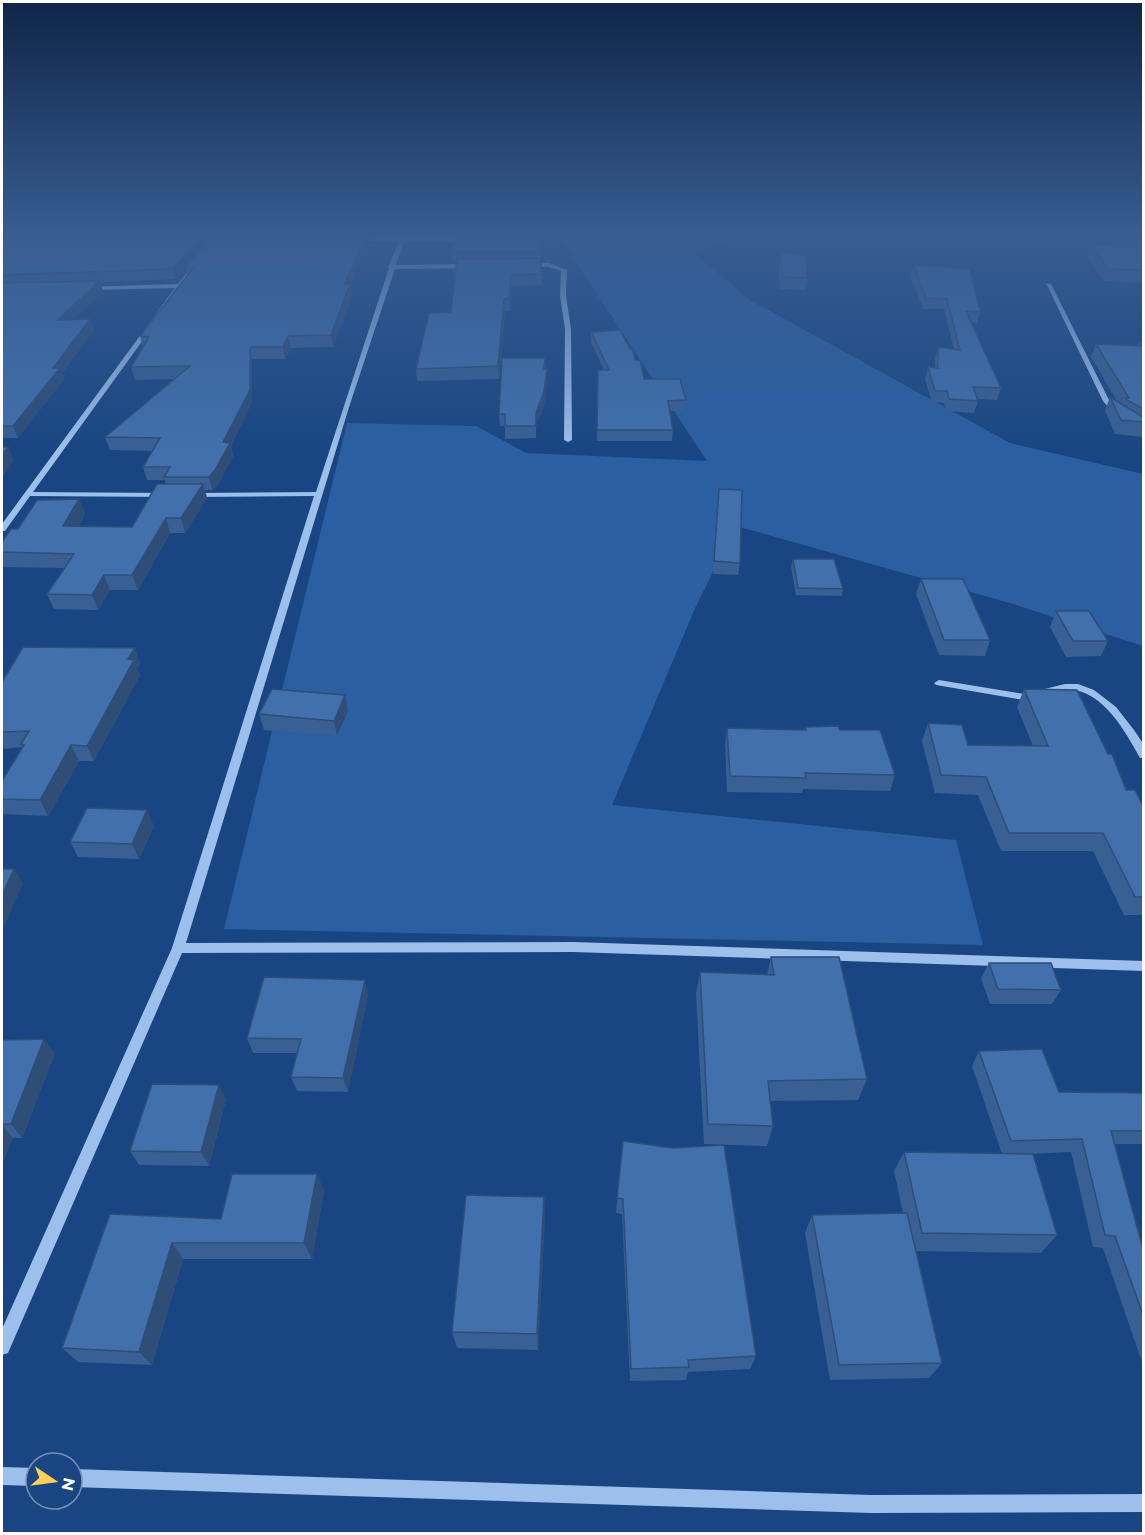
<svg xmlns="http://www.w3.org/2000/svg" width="1145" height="1535" viewBox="0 0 1145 1535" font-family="Montserrat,sans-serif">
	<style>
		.green { fill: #2b5fa1 }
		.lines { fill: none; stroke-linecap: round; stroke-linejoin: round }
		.minor { fill: #9cbfeb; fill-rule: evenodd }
		.wall { fill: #386094 }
		.shaded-wall { fill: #2e4e78 }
		.building { fill: #4170ac; stroke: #2e4e78; stroke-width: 1.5 }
	</style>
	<rect width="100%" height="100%" fill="#194682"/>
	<!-- green -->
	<path class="green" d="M 558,235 L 751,235 L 692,251 L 750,300 L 1010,443 L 1143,474 L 1143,646 L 1010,603 L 736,526 L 696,606 L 612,805 L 956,840 L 983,945 L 224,929 L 347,423 L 476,426 L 526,453 L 707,461 Z"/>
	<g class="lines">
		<!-- minor -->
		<g class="minor">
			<path d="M 401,235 L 405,235 L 405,237 L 468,237 L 471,239 L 468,241 L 404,241 L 396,265 L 471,264 L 474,266 L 471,268 L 395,269 L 350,404 L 186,943 L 573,942 L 1144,961 L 1144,971 L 573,952 L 182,953 L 8,1353 L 2,1355 L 2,1329 L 172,948 L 314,496 L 193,497 L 189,495 L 193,493 L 316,492 L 389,268 L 388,267 L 399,241 L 355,241 L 352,239 L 355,237 L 400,237 Z"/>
			<path d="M 196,261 L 198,264 L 33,492 L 166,493 L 170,495 L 169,497 L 30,496 L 5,531 L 2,531 L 2,524 L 175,288 L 87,290 L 84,288 L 85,287 L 178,284 Z"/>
			<path d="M 549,263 L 567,270 L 566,296 L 571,329 L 572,440 L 568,442 L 564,440 L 565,329 L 560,296 L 561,271 L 549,267 L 529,267 L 526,265 L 529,263 Z"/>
			<path d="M 1046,283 L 1051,284 L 1109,400 L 1119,413 L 1118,414 L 1114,414 L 1103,401 Z"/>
			<path d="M 939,680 L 1024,694 L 1065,684 L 1078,684 L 1094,690 L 1116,707 L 1134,730 L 1144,745 L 1144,758 L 1140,758 C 1125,731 1101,687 1065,690 C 1051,692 1038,699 1024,700 L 936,685 L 934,683 Z"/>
			<path d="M 2,1467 L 36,1468 L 36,1486 L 2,1485 Z"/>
			<path d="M 72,1469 L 871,1495 L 1144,1494 L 1144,1512 L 871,1513 L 72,1487 Z"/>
		</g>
	</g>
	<!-- wall -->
	<g class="wall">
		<path d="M 2,235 L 369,235 L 370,243 L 350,285 L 352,295 L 333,347 L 291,348 L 285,359 L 252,359 L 252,402 L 231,446 L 233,456 L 219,483 L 212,490 L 205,490 L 207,498 L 185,533 L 170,533 L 138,590 L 110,590 L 98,610 L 54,609 L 47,594 L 64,568 L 2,567 L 2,542 L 18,529 L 79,499 L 85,514 L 78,526 L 132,527 L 166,484 L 165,480 L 147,480 L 143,467 L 152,451 L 110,450 L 105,437 L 175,379 L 135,380 L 131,367 L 143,347 L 140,336 L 187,276 L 185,268 L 194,258 L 176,279 L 100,282 L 103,291 L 73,320 L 90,319 L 94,330 L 62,373 L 64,379 L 18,438 L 2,438 Z"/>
		<path d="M 540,235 L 542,285 L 511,286 L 510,311 L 505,311 L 499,379 L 417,381 L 416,369 L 451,312 L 457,262 L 452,262 L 451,252 Z"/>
		<path d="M 1125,235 L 1140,235 L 1143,239 L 1143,283 L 1104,281 L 1087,257 L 1091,245 L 1123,246 L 1122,243 Z"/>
		<path d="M 781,253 L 807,278 L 805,290 L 780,289 L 779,265 Z"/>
		<path d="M 913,265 L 980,312 L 977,323 L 971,322 L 1001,388 L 997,400 L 977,399 L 978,401 L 974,413 L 946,411 L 944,403 L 932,402 L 925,379 L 928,367 L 935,368 L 935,359 L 938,347 L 954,349 L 944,309 L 923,309 L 910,276 Z"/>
		<path d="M 591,332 L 635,360 L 644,379 L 686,400 L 685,411 L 670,411 L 673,430 L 672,441 L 597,441 L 598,370 L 604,370 L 591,342 Z"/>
		<path d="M 1139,341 L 1143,342 L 1143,437 L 1115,434 L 1105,410 L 1110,397 L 1117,401 L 1091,357 L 1096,344 L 1138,345 Z"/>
		<path d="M 545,358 L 547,381 L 545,403 L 536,425 L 536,438 L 505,439 L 505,426 L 500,426 L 499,414 Z"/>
		<path d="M 719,489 L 740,563 L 738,575 L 713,574 Z"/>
		<path d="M 793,559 L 843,589 L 842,596 L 796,595 L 791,566 Z"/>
		<path d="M 921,579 L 990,640 L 985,656 L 939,655 L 916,594 Z"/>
		<path d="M 1056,611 L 1108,641 L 1101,656 L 1066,657 L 1050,627 Z"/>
		<path d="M 140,663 L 137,669 L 140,675 L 94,761 L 79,761 L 48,816 L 2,814 L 2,781 L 22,747 L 2,749 L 2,682 Z"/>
		<path d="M 1024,689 L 1108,754 L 1126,790 L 1143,806 L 1143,915 L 1124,915 L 1093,851 L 1001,851 L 978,795 L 935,793 L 922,741 L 928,723 L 968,745 L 1033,746 L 1017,707 Z"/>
		<path d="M 345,695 L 348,711 L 337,736 L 264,730 L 259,714 Z"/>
		<path d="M 805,727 L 840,730 L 895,775 L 890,791 L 803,789 L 802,793 L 727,792 L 725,744 L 727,728 L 804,730 Z"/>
		<path d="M 154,826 L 139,859 L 78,857 L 70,842 Z"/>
		<path d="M 771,957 L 867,1079 L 858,1100 L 770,1101 L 773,1126 L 767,1146 L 704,1144 L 696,994 L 700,972 L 767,975 Z"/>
		<path d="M 989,963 L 1061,990 L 1052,1004 L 990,1004 L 981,978 Z"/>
		<path d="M 368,995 L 348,1092 L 297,1091 L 291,1077 L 297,1053 L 253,1053 L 247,1038 Z"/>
		<path d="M 2,1040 L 55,1053 L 22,1138 L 13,1138 L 2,1164 Z"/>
		<path d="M 979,1051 L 1059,1092 L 1143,1093 L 1143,1144 L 1115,1144 L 1143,1249 L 1143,1365 L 1103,1248 L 1093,1247 L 1071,1152 L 1027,1154 L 1057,1235 L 1041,1253 L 916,1251 L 942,1363 L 929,1378 L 830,1380 L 805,1233 L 812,1215 L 903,1213 L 894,1171 L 904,1152 L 1002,1154 L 972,1066 Z"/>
		<path d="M 226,1099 L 209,1166 L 139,1165 L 130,1151 Z"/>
		<path d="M 623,1141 L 756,1356 L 750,1369 L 688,1372 L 686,1380 L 630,1381 L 622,1214 L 616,1213 Z"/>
		<path d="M 324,1191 L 312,1259 L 183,1259 L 152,1365 L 78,1362 L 62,1348 L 110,1214 L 221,1219 Z"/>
		<path d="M 544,1197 L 545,1215 L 538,1350 L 457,1348 L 452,1332 Z"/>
	</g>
	<!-- shaded-wall -->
	<g class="shaded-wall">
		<path d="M 203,235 L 213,235 L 176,279 L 173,269 Z"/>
		<path d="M 368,235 L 369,235 L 370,243 L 350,285 L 352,295 L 333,347 L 331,335 L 344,284 Z"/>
		<path d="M 511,275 L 511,286 L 510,311 L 509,299 Z"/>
		<path d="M 99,281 L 103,291 L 62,331 L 58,320 Z"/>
		<path d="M 504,299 L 505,311 L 499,379 L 498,366 Z"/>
		<path d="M 90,319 L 94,330 L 62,373 L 64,379 L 18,438 L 13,426 L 53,368 Z"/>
		<path d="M 288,336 L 291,348 L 285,359 L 283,347 Z"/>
		<path d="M 250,347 L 252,359 L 252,402 L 231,446 L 233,456 L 219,483 L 212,490 L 209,477 Z"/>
		<path d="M 547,369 L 547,381 L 545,403 L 536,425 L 536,413 Z"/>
		<path d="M 8,447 L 14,461 L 2,478 L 2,455 Z"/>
		<path d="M 203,484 L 207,498 L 185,533 L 181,518 Z"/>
		<path d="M 79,499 L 85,514 L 69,540 L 63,526 Z"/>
		<path d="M 166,518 L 170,533 L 138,590 L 132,575 Z"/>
		<path d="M 104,575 L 110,590 L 98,610 L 92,595 Z"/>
		<path d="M 135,648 L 140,663 L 137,669 L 140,675 L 94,761 L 87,746 Z"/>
		<path d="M 345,695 L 348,711 L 337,736 L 334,721 Z"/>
		<path d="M 71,745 L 79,761 L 48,816 L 40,800 Z"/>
		<path d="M 147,810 L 154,826 L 139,859 L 132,844 Z"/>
		<path d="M 14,869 L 23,884 L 2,931 L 2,895 Z"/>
		<path d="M 365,980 L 368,995 L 348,1092 L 343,1078 Z"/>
		<path d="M 44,1039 L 55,1053 L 22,1138 L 11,1124 Z"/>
		<path d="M 219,1085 L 226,1099 L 209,1166 L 201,1152 Z"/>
		<path d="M 2,1125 L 13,1138 L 2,1164 Z"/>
		<path d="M 317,1174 L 324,1191 L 312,1259 L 304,1243 Z"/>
		<path d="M 544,1197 L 545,1215 L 538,1350 L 537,1334 Z"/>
		<path d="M 172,1243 L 183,1259 L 152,1365 L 139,1352 Z"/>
	</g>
	<!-- building -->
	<g class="building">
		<path d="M 2,235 L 203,235 L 173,269 L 2,275 Z"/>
		<path d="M 213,235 L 368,235 L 344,284 L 350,284 L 331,335 L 288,336 L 283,347 L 250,347 L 250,390 L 223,442 L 230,443 L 215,470 L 209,477 L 164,477 L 170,467 L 143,467 L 160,438 L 105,437 L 190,366 L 131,367 L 149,337 L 140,336 L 193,268 L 185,268 Z"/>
		<path d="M 457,235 L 540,235 L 541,252 L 451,252 Z"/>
		<path d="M 1127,235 L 1140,235 L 1143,239 L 1143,270 L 1108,269 L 1091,245 L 1134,247 Z"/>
		<path d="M 781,253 L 806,255 L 807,278 L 782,277 Z"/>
		<path d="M 541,258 L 541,274 L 511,275 L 509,299 L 504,299 L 498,366 L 416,369 L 429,313 L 451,312 L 457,259 Z"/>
		<path d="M 913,265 L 970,269 L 980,312 L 966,311 L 1001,388 L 973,387 L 978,401 L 949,399 L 947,391 L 935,391 L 928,367 L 938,368 L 938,347 L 960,350 L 947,299 L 926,298 Z"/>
		<path d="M 99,281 L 58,320 L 90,319 L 53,368 L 60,368 L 13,426 L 2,426 L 2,283 Z"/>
		<path d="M 620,330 L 630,349 L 633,349 L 635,360 L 640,360 L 644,379 L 680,379 L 686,400 L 668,401 L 673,430 L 597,430 L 598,370 L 609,370 L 591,332 Z"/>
		<path d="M 1139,341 L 1143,342 L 1143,409 L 1127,400 L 1125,398 L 1129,398 L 1096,344 L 1142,346 Z"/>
		<path d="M 502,358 L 545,358 L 544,369 L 547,369 L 544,391 L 536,413 L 536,426 L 505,426 L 505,414 L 499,414 Z"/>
		<path d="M 1110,397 L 1143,417 L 1143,422 L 1121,420 Z"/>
		<path d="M 2,447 L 8,447 L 2,455 Z"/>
		<path d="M 157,484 L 203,484 L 181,518 L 166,518 L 132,575 L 104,575 L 92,595 L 47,594 L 74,554 L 2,552 L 2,542 L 11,529 L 18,529 L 37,500 L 79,499 L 63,526 L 132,527 Z"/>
		<path d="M 719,489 L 742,490 L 740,563 L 714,561 Z"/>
		<path d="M 793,559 L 834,559 L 843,589 L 798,588 Z"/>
		<path d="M 921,579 L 963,579 L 990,640 L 944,640 Z"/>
		<path d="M 1056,611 L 1089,611 L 1108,641 L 1073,641 Z"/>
		<path d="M 23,647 L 135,648 L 128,659 L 134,660 L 87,746 L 71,745 L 40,800 L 2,799 L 2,781 L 24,745 L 21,744 L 29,731 L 2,732 L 2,682 Z"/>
		<path d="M 272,689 L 345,695 L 334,721 L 259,714 Z"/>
		<path d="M 1024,689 L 1077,690 L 1108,754 L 1112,754 L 1126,790 L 1135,790 L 1143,806 L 1143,897 L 1135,897 L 1103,833 L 1009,833 L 986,777 L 941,775 L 928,723 L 962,725 L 968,745 L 1048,746 Z"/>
		<path d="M 838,726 L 840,730 L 880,730 L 895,775 L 805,773 L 806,778 L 730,776 L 727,728 L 806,730 L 805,727 Z"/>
		<path d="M 87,808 L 147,810 L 132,844 L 70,842 Z"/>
		<path d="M 2,869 L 14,869 L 2,895 Z"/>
		<path d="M 771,957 L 839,957 L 867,1079 L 768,1081 L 773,1126 L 708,1124 L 700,972 L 774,975 Z"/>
		<path d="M 989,963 L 1051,963 L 1061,990 L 998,989 Z"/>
		<path d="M 264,977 L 365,980 L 343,1078 L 291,1077 L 301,1039 L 247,1038 Z"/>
		<path d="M 44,1039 L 11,1124 L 2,1124 L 2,1040 Z"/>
		<path d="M 1042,1049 L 1059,1092 L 1143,1093 L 1143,1131 L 1111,1131 L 1143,1249 L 1143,1315 L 1115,1236 L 1105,1235 L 1082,1139 L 1011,1141 L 979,1051 Z"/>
		<path d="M 152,1084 L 219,1085 L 201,1152 L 130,1151 Z"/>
		<path d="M 623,1141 L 672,1148 L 724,1145 L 756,1356 L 688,1360 L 689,1367 L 631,1369 L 623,1199 L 617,1198 Z"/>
		<path d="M 904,1152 L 1033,1154 L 1057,1235 L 922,1233 Z"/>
		<path d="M 232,1174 L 317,1174 L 304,1243 L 172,1243 L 139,1352 L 62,1348 L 110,1214 L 221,1219 Z"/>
		<path d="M 466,1195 L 544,1197 L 537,1334 L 452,1332 Z"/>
		<path d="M 907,1213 L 942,1363 L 839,1365 L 812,1215 Z"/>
	</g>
	<!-- sky -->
	<linearGradient id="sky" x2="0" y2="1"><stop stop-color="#0e2648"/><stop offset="0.52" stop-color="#385d92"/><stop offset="1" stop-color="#385d92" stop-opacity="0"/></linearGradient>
	<rect width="1145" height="450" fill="url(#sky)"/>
	<!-- border -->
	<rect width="1145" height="1535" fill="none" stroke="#ffffff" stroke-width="6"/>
	<!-- north arrow -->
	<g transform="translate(54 1481) rotate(103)"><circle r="28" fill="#194682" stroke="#7590b4" stroke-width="1.5"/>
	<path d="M0-4.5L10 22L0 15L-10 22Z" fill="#ffd057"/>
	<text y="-9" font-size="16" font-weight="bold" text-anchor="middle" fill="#ffffff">N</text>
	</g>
</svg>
